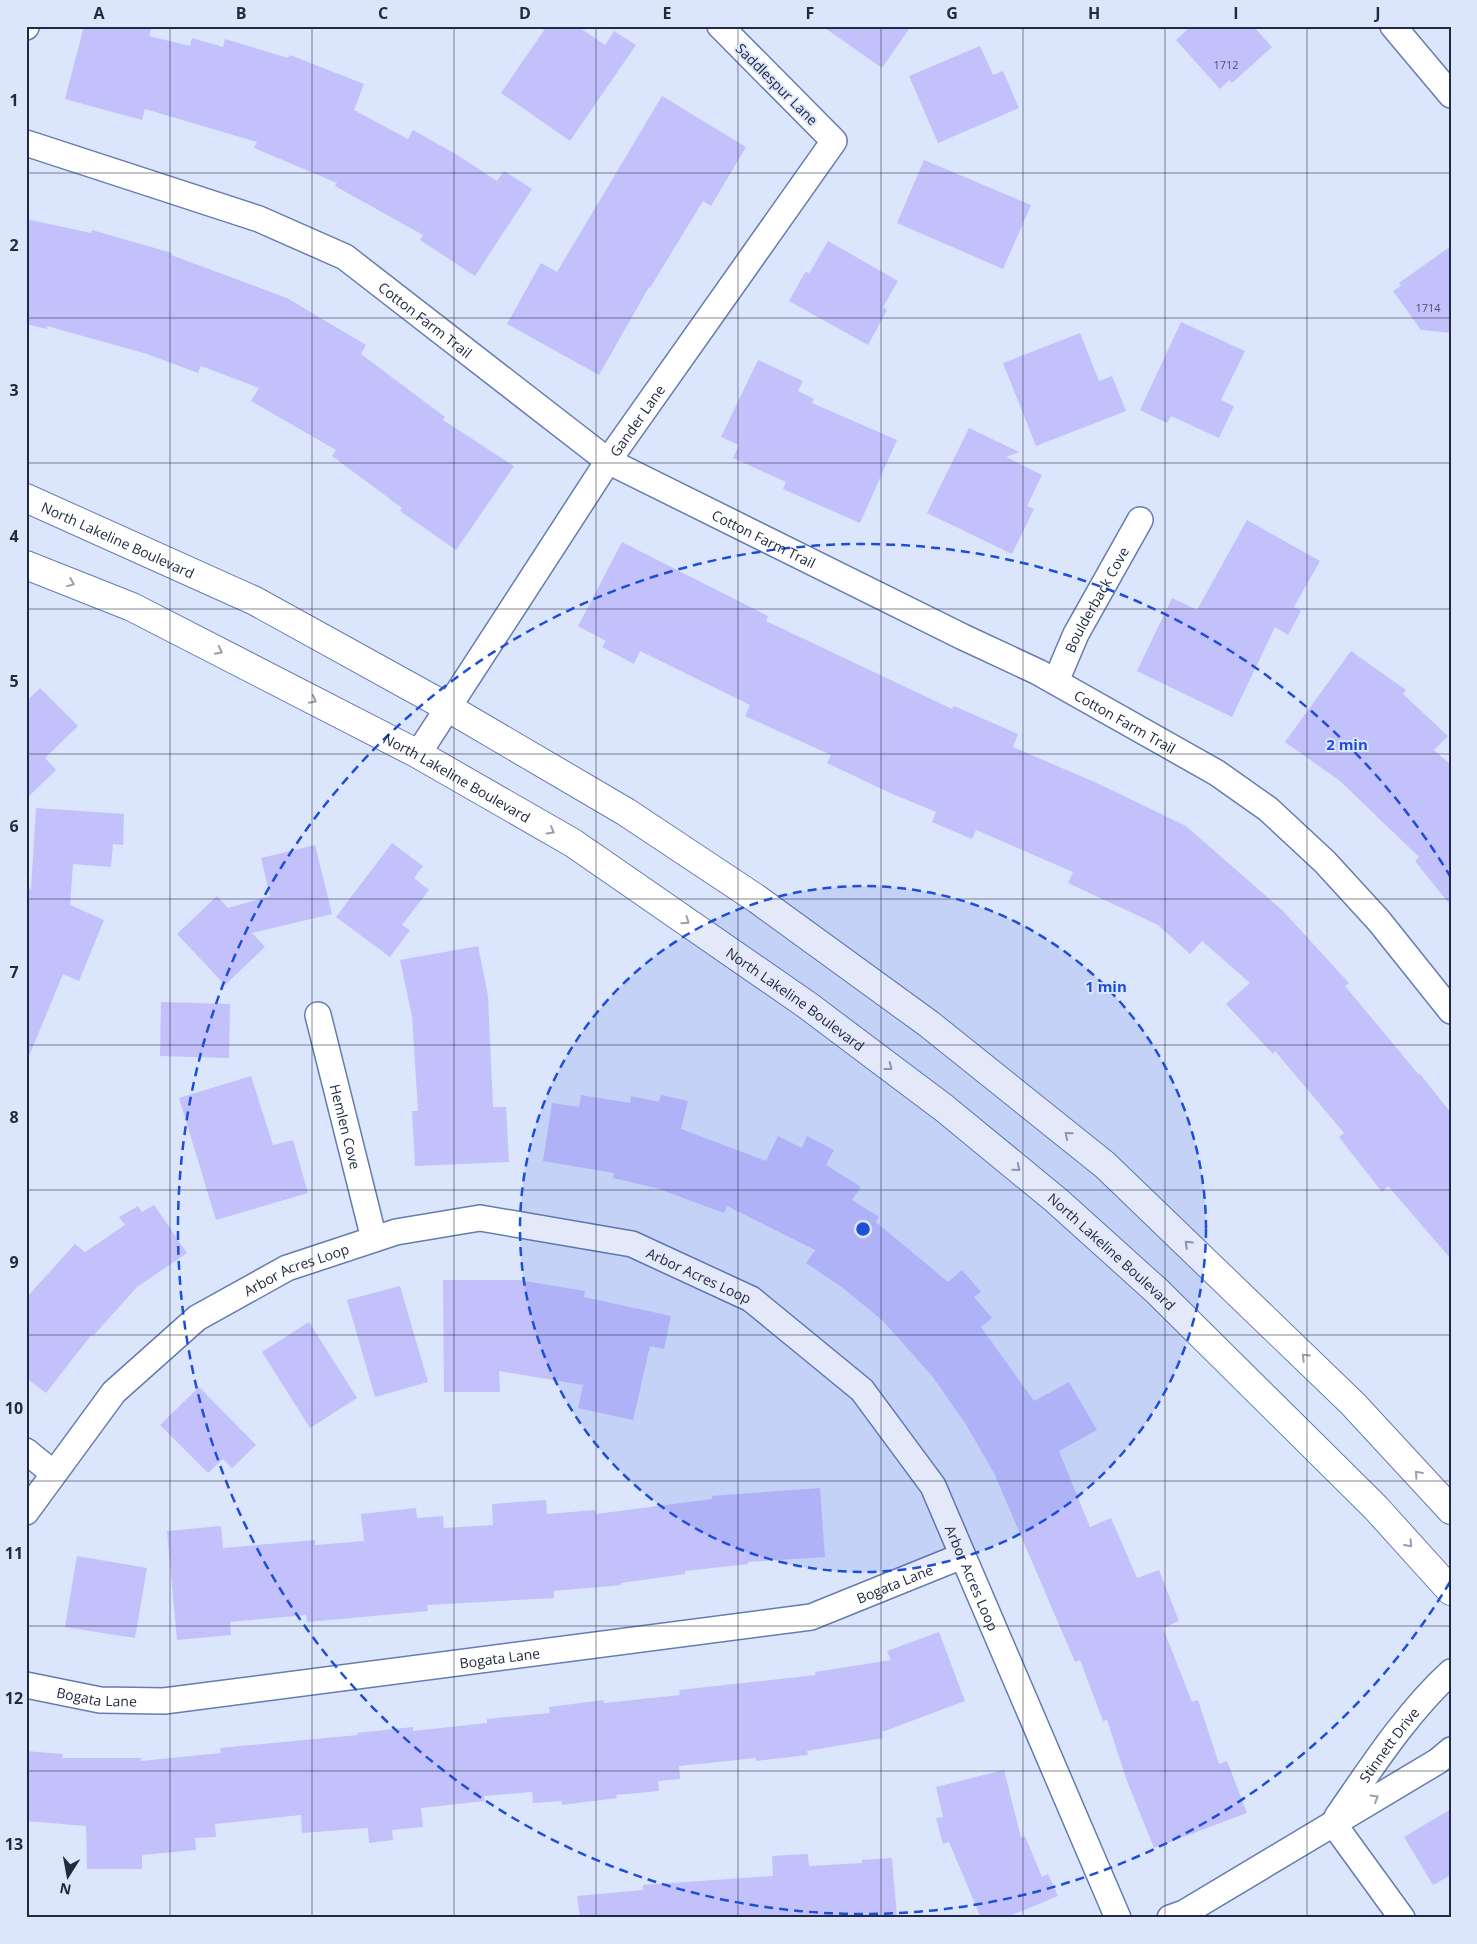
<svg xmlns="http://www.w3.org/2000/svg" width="1477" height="1944" viewBox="0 0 1477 1944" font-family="'Open Sans',sans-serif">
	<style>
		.building { fill: #c3c1fb }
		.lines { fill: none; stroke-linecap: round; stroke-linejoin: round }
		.minor-casing { stroke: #667cb0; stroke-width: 28 }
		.secondary-casing { stroke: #667cb0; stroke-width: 30 }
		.minor { stroke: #fff; stroke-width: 25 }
		.secondary { stroke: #fff; stroke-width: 28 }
		.oneway { stroke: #9b9fa9 }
		.grid { fill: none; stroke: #212a40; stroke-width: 1; stroke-opacity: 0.55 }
		.ring { fill: none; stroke: #1d4ed8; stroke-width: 2.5; stroke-dasharray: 9 6 }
		.labels { text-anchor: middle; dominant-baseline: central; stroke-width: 4; stroke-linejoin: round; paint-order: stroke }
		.number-label { font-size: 11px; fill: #4a506f }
		.street-label { font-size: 14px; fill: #212a40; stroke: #dbe5fc }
		.centre { fill: #1d4ed8; stroke: #dbe5fc; stroke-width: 2.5 }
		.ring-label { font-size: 15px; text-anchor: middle; font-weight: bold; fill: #1d4ed8; stroke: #dbe5fc; stroke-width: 4; stroke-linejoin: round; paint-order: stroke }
		.neatline { fill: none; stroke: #212a40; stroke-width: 2 }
		.grid-label { font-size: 16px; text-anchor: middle; font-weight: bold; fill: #212a40 }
	</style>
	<rect width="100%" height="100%" fill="#dbe5fc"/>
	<!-- building -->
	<g class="building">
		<path d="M 84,26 L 152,26 L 149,36 L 190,46 L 192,38 L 223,47 L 225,39 L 288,58 L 290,55 L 364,84 L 354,110 L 408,139 L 413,130 L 459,156 L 497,181 L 504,171 L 532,189 L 475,276 L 420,240 L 423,235 L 335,186 L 337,183 L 254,148 L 257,142 L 145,109 L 142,120 L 65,99 Z"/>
		<path d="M 547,26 L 577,26 L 605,45 L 614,31 L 636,45 L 570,141 L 501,93 Z"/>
		<path d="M 822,26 L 911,26 L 882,68 Z"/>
		<path d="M 1191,26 L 1253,26 L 1272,47 L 1232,83 L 1229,80 L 1220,89 L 1176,40 Z"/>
		<path d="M 980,46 L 993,75 L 1003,71 L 1019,108 L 938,143 L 909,76 Z"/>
		<path d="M 662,96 L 746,147 L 711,206 L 703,201 L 650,288 L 649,287 L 599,375 L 507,324 L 541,263 L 557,272 Z"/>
		<path d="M 924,160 L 1031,205 L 1003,269 L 897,223 Z"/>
		<path d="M 26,219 L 91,233 L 92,230 L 172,253 L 171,255 L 287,298 L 366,345 L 361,354 L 445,417 L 443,420 L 514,466 L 456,550 L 400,511 L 402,508 L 332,456 L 336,450 L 251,401 L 259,388 L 201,366 L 198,373 L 147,354 L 47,326 L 47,329 L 26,324 Z"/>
		<path d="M 828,241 L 898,281 L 883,307 L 887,310 L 868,345 L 789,301 L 806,271 L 809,274 Z"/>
		<path d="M 1451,246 L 1451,333 L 1421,330 L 1393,291 L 1401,286 L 1399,283 Z"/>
		<path d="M 1181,322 L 1245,351 L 1221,400 L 1234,406 L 1219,438 L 1171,416 L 1167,423 L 1140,410 Z"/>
		<path d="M 1080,333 L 1099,381 L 1112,376 L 1126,411 L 1036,446 L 1003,363 Z"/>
		<path d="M 758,360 L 803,381 L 798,391 L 814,399 L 812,403 L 897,440 L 860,523 L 783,489 L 786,482 L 733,458 L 739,445 L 721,437 Z"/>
		<path d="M 969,428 L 1019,452 L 1006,457 L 1042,475 L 1027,506 L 1034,509 L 1012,554 L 927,513 Z"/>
		<path d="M 1247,520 L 1320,561 L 1294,607 L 1301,611 L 1288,635 L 1275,627 L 1232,717 L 1137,671 L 1172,598 L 1197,610 Z"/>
		<path d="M 622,542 L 768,616 L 766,621 L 952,709 L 954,706 L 1018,734 L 1013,747 L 1099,784 L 1186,826 L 1283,911 L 1349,983 L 1345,986 L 1419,1075 L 1420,1074 L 1451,1113 L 1451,1259 L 1388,1186 L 1382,1192 L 1339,1137 L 1344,1133 L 1275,1051 L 1273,1054 L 1226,1004 L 1250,983 L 1202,941 L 1190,954 L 1158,925 L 1068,883 L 1073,872 L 976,830 L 972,839 L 932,822 L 936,812 L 890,793 L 827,763 L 831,755 L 745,716 L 750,705 L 640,651 L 634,664 L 602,647 L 606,641 L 578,626 Z"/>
		<path d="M 1351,651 L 1406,690 L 1403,694 L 1448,736 L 1434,750 L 1451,765 L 1451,906 L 1415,861 L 1419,857 L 1340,781 L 1285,742 Z"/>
		<path d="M 40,688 L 78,726 L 45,758 L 56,770 L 26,799 L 26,702 Z"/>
		<path d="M 36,808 L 124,814 L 123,845 L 113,844 L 111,867 L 73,864 L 70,905 L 104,920 L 79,981 L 63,974 L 27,1061 L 26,887 L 31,889 Z"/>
		<path d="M 392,843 L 423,866 L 414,878 L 429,890 L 402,925 L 410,930 L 390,957 L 336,917 Z"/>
		<path d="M 315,845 L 332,914 L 252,933 L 265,947 L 225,985 L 177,934 L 217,896 L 228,908 L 270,896 L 261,858 Z"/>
		<path d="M 478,946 L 488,996 L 493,1107 L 506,1107 L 509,1162 L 415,1166 L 412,1111 L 418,1111 L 412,1016 L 400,960 Z"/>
		<path d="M 161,1002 L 230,1004 L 229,1058 L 160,1056 Z"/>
		<path d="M 251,1076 L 273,1145 L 293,1140 L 308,1193 L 216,1220 L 179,1098 Z"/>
		<path d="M 581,1095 L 630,1103 L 631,1096 L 659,1102 L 661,1095 L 688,1101 L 681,1129 L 766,1161 L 778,1136 L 802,1148 L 807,1136 L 834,1150 L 826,1165 L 861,1187 L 852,1200 L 879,1217 L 876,1222 L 948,1282 L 962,1270 L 981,1292 L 974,1297 L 992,1318 L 981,1327 L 1034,1401 L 1069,1382 L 1097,1430 L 1059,1451 L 1090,1527 L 1111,1518 L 1137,1578 L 1159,1570 L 1179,1621 L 1163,1628 L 1192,1702 L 1198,1700 L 1219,1764 L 1227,1761 L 1247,1813 L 1154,1848 L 1127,1781 L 1107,1720 L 1103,1721 L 1080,1660 L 1075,1662 L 994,1473 L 965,1423 L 932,1376 L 883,1321 L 843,1288 L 806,1263 L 815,1250 L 727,1206 L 724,1213 L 656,1188 L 613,1178 L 614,1173 L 543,1161 L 552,1103 L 579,1107 Z"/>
		<path d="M 154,1205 L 187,1253 L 137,1287 L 93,1336 L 92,1334 L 46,1393 L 26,1378 L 26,1298 L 75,1244 L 85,1252 L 125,1225 L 119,1217 L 138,1206 L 142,1212 Z"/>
		<path d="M 443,1280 L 518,1280 L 585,1291 L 584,1297 L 671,1316 L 664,1349 L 650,1346 L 633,1420 L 578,1408 L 583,1385 L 499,1371 L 500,1392 L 444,1392 Z"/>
		<path d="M 400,1286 L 428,1382 L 375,1397 L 347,1300 Z"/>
		<path d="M 309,1322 L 357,1398 L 310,1428 L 262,1352 Z"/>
		<path d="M 199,1387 L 256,1445 L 232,1468 L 223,1459 L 208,1473 L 160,1425 Z"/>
		<path d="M 820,1488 L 825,1557 L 748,1562 L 748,1564 L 685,1571 L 685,1574 L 621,1583 L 621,1585 L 554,1591 L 554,1598 L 427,1605 L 428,1611 L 307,1622 L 306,1615 L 230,1622 L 231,1635 L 177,1640 L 167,1531 L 221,1526 L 223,1548 L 315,1540 L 315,1545 L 364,1541 L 361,1514 L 416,1508 L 417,1518 L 443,1516 L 444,1528 L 493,1525 L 492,1504 L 546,1500 L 547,1514 L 595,1510 L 596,1514 L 712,1499 L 712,1496 Z"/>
		<path d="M 77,1556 L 147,1568 L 135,1638 L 65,1627 Z"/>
		<path d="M 939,1632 L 965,1701 L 882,1732 L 883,1738 L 807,1751 L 808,1755 L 756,1761 L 756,1758 L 679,1766 L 680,1779 L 658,1781 L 659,1791 L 616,1795 L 617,1798 L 562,1805 L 562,1801 L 533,1803 L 532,1792 L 484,1796 L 485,1801 L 421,1808 L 423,1827 L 392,1830 L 393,1840 L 369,1843 L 368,1828 L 302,1833 L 301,1815 L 215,1824 L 216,1837 L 195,1838 L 196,1850 L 142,1855 L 142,1869 L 87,1869 L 86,1826 L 26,1821 L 26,1751 L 63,1754 L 62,1758 L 141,1758 L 141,1761 L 221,1753 L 220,1748 L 358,1735 L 357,1733 L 413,1727 L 413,1731 L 487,1723 L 487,1719 L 550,1713 L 549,1707 L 603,1700 L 604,1703 L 680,1695 L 679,1690 L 816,1675 L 815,1672 L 891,1660 L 887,1651 Z"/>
		<path d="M 1004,1770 L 1021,1838 L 1025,1836 L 1042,1877 L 1048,1874 L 1058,1896 L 1005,1918 L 981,1918 L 949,1842 L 943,1844 L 936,1818 L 943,1817 L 936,1787 Z"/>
		<path d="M 1451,1809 L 1451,1875 L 1433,1885 L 1404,1837 Z"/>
		<path d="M 808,1854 L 809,1866 L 862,1863 L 862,1860 L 892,1858 L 897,1918 L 580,1918 L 577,1896 L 643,1890 L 643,1885 L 773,1876 L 772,1856 Z"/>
	</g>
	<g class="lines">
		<!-- minor casing -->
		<g class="minor-casing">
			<g id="minor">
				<path d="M 1393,26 L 1451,95"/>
				<path d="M 26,27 L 26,26"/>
				<path id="s1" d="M 26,143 L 259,219 L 345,257 L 608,461 L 963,637 L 1038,672 L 1217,773 L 1268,809 L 1325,862 L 1379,921 L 1451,1011"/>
				<path id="s2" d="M 1056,681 L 1076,634 L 1140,520"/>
				<path id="s3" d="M 418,754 L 608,461 L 834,141 L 720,26"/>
				<path id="s4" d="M 318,1015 L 374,1239"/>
				<path d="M 26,1451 L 53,1473"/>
				<path id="s5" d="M 26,1512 L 114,1392 L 197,1318 L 287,1268 L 396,1232 L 480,1218 L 632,1244 L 751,1299 L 862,1390 L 933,1486 L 1118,1918"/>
				<path id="s6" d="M 26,1685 L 100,1700 L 164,1701 L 811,1617 L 962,1556"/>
				<path id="s7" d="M 1337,1817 C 1371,1768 1407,1712 1451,1672"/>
				<path d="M 1333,1823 L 1402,1918"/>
				<path d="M 1170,1918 L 1184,1913 C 1269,1863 1353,1811 1438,1761 L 1451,1750"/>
			</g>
		</g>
		<!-- secondary casing -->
		<g class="secondary-casing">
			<g id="secondary">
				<path id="s8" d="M 26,498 L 255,601 L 447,707 L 626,812 L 757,899 L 929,1024 L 1105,1165 L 1353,1404 L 1451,1510"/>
				<path id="s9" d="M 26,565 L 132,607 L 418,754 L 573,843 L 807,1005 L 944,1108 L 1056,1200 L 1157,1291 L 1376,1508 L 1451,1591"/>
			</g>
		</g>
		<!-- minor -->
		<use href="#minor" class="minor"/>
		<!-- secondary -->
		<use href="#secondary" class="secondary"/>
	</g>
	<!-- one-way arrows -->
	<defs><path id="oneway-chevron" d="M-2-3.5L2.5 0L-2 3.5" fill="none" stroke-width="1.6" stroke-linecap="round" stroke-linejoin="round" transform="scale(1.25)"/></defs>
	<g class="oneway">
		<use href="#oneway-chevron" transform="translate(71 583) rotate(22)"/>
		<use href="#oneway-chevron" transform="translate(219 651) rotate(27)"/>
		<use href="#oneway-chevron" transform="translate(313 700) rotate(27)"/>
		<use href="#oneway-chevron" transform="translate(551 831) rotate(30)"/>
		<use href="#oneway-chevron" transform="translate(686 921) rotate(35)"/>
		<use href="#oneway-chevron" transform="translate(889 1067) rotate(37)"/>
		<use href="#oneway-chevron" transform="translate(1068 1135) rotate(-141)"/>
		<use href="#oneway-chevron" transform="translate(1017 1168) rotate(39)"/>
		<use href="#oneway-chevron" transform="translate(1188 1244) rotate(-136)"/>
		<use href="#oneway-chevron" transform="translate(1305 1357) rotate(-136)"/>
		<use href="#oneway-chevron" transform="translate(1418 1474) rotate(-132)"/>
		<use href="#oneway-chevron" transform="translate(1409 1544) rotate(48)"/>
		<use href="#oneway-chevron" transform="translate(1375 1798) rotate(-31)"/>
	</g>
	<!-- grid -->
	<path class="grid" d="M 170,26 L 170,1918M 312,26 L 312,1918M 454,26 L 454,1918M 596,26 L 596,1918M 738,26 L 738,1918M 881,26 L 881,1918M 1023,26 L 1023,1918M 1165,26 L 1165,1918M 1307,26 L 1307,1918M 26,173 L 1451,173M 26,318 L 1451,318M 26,463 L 1451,463M 26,609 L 1451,609M 26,754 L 1451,754M 26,899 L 1451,899M 26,1045 L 1451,1045M 26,1190 L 1451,1190M 26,1335 L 1451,1335M 26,1481 L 1451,1481M 26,1626 L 1451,1626M 26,1771 L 1451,1771"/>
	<!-- distance rings -->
	<circle cx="863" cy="1229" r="343" fill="#1d4ed8" fill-opacity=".12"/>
	<g class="ring">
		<circle cx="863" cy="1229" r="343"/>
		<path d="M1450 1582A685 685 0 1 1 1450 876"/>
	</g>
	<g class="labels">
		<!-- number labels -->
		<g class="number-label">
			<text x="1226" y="64">1712</text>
			<text x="1428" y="307">1714</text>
		</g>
		<!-- street labels -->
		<g class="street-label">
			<text transform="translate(777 84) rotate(45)">Saddlespur Lane</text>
			<text stroke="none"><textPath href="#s1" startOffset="441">Cotton Farm Trail</textPath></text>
			<text stroke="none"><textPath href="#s3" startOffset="399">Gander Lane</textPath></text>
			<text stroke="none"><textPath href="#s1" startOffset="846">Cotton Farm Trail</textPath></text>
			<text stroke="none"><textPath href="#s8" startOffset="101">North Lakeline Boulevard</textPath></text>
			<text stroke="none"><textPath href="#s2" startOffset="91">Boulderback Cove</textPath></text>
			<text stroke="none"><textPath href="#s1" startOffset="1251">Cotton Farm Trail</textPath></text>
			<text stroke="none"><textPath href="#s9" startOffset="481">North Lakeline Boulevard</textPath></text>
			<text stroke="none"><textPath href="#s9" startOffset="886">North Lakeline Boulevard</textPath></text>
			<text stroke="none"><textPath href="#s4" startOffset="115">Hemlen Cove</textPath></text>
			<text stroke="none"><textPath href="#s9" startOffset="1291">North Lakeline Boulevard</textPath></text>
			<text stroke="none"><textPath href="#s5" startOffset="371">Arbor Acres Loop</textPath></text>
			<text stroke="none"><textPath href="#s5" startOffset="791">Arbor Acres Loop</textPath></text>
			<text stroke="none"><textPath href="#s5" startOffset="1211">Arbor Acres Loop</textPath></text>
			<text stroke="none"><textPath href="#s6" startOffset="882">Bogata Lane</textPath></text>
			<text stroke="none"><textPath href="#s6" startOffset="478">Bogata Lane</textPath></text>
			<text stroke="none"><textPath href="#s6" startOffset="72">Bogata Lane</textPath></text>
			<text stroke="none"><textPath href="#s7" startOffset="89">Stinnett Drive</textPath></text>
		</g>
	</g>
	<circle cx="863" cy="1229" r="8" class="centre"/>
	<g class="ring-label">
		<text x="1347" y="750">2 min</text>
		<text x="1106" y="992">1 min</text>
	</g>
	<!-- border -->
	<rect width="1477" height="1944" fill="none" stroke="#dbe5fc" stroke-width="55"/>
	<!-- north arrow -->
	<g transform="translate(68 1876) rotate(191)" stroke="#dbe5fc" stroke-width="4" paint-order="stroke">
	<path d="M0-4L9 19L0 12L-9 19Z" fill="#212a40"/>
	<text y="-8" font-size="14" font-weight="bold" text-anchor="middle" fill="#212a40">N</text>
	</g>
	<rect x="28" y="28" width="1422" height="1888" class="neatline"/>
	<g class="grid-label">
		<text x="99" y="19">A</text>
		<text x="241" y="19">B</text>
		<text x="383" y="19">C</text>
		<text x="525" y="19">D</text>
		<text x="667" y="19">E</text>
		<text x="810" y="19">F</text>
		<text x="952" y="19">G</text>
		<text x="1094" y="19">H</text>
		<text x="1236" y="19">I</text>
		<text x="1378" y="19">J</text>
		<text x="14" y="106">1</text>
		<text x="14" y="251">2</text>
		<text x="14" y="396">3</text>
		<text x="14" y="542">4</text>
		<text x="14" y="687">5</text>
		<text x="14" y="832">6</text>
		<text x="14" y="978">7</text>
		<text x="14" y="1123">8</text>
		<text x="14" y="1268">9</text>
		<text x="14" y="1414">10</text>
		<text x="14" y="1559">11</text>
		<text x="14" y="1704">12</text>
		<text x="14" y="1850">13</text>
	</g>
</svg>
